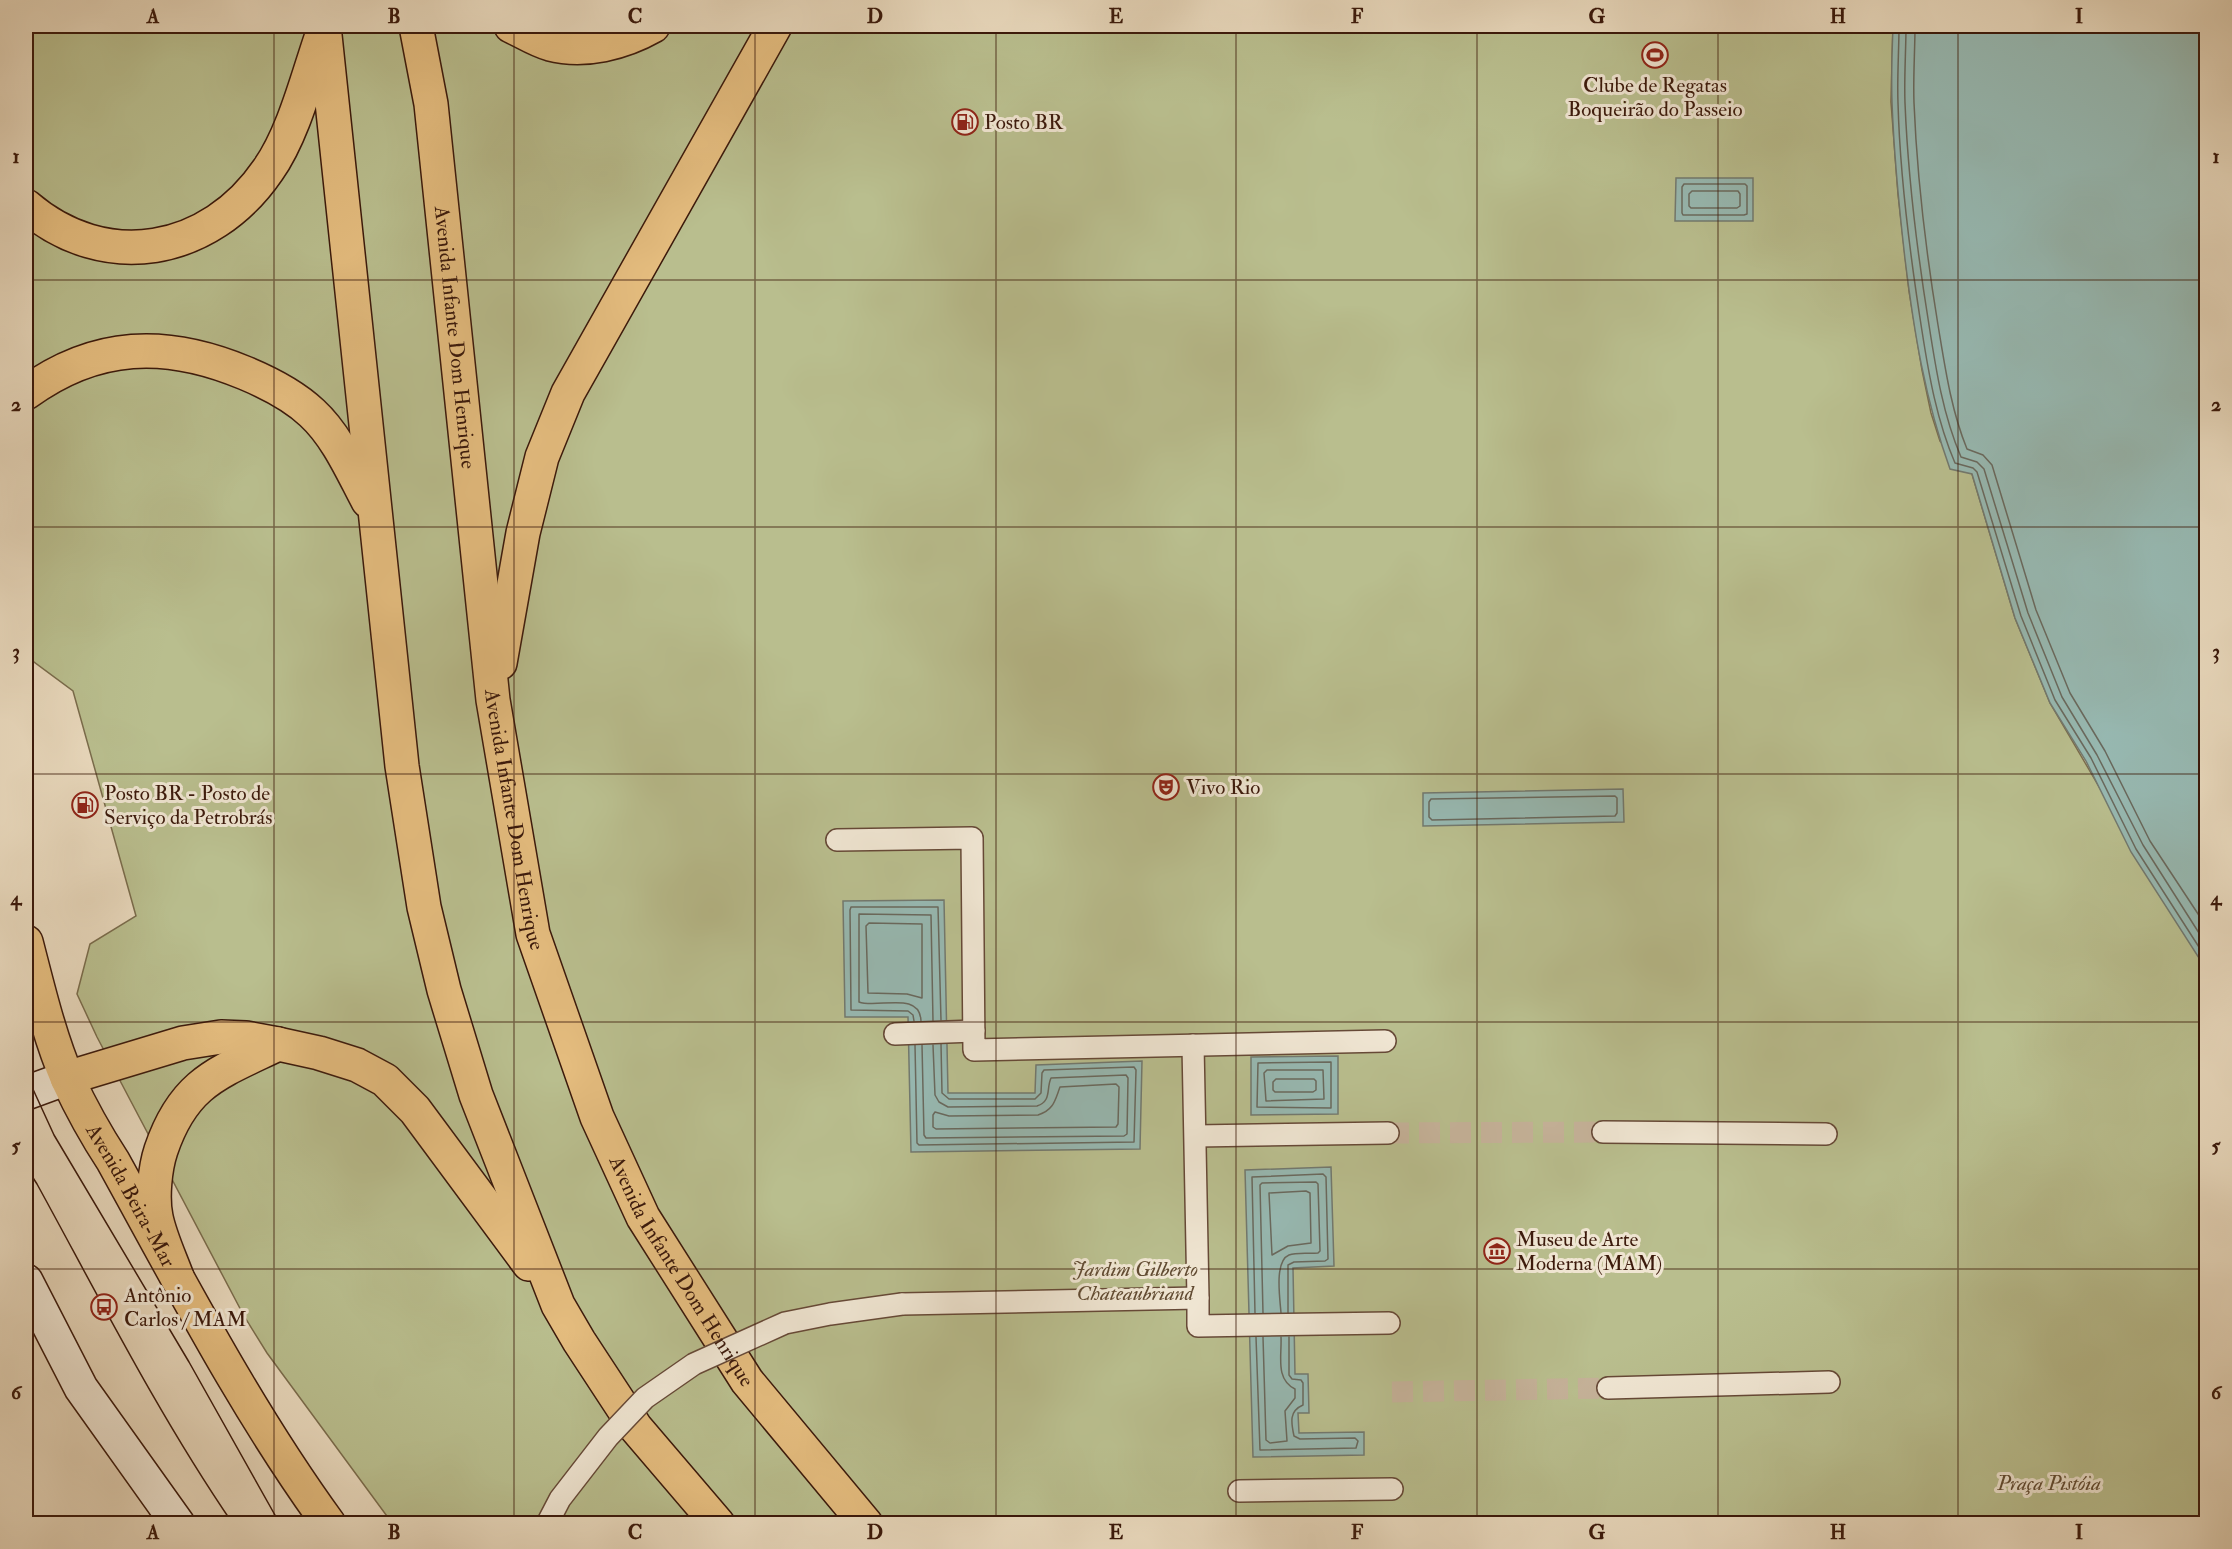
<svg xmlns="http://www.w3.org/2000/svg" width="2232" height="1549" viewBox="0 0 2232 1549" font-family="'IM FELL Double Pica',serif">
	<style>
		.green { fill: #b9be8e; stroke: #7a6c4c; stroke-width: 1.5 }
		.water { fill: #97b9b2; stroke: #72796f; stroke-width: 1.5 }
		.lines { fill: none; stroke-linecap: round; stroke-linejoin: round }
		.shore { stroke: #69695e; stroke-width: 1.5 }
		.pedestrian-tunnel { stroke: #c5b299; stroke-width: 21; stroke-dasharray: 21 10; stroke-linecap: butt }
		.pedestrian-casing { stroke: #664937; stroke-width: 24 }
		.secondary-casing { stroke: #3b190b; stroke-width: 36 }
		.primary-casing { stroke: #3b190b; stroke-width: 36 }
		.trunk-casing { stroke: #3b190b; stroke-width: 36 }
		.pedestrian { stroke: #f0e6d3; stroke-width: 21 }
		.secondary { stroke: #f0e6d3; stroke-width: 33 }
		.primary { stroke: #e4bc7e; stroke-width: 33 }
		.trunk { stroke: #e4bc7e; stroke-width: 33 }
		.tram { stroke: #3b190b; stroke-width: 1.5 }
		.pedestrian-bridge-casing { stroke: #664937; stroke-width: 24; stroke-linecap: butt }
		.pedestrian-bridge { stroke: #f0e6d3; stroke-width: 21 }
		.grid { fill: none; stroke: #3b190b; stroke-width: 1.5; stroke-opacity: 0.55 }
		.labels { text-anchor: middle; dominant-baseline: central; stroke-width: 6; stroke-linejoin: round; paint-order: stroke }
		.poi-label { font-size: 21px; fill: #3b190b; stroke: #f0e6d3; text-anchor: start }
		.street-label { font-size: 21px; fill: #3b190b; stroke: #f0e6d3 }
		.park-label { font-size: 21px; font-style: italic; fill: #614b32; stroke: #f0e6d3 }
		.neatline { fill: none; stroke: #3b190b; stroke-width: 2 }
		.grid-label { font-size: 20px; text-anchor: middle; font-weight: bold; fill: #3b190b }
	</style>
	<rect width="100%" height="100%" fill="#e8d8bc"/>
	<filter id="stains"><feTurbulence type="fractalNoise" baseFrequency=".00333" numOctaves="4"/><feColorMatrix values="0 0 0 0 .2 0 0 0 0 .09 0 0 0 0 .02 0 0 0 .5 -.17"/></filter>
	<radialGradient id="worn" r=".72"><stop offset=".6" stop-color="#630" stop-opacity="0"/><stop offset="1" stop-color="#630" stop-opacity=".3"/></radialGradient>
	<!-- green -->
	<path class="green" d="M 26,26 L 1893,26 L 1891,102 L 1898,194 L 1909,291 L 1922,370 L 1931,413 L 1940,441 L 1972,474 L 2015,618 L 2050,703 L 2206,969 L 2206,1523 L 392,1523 L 267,1353 L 244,1316 L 97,1037 L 77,994 L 90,944 L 136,916 L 73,691 L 26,656 Z"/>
	<!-- water -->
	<g class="water">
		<path d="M 1893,26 L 2206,26 L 2206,969 L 2131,852 L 2086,761 L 2050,703 L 2015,618 L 1972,474 L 1950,469 C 1925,400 1914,332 1905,259 C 1899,207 1894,155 1892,103 C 1891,78 1892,51 1893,26 Z"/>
		<path d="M 1676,178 L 1753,178 L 1753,221 L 1675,221 Z"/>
		<path d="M 1623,789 L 1624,822 L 1423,826 L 1423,793 Z"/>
		<path d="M 944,900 L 948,1093 L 1035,1093 L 1036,1065 L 1142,1061 L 1140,1149 L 911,1152 L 908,1017 L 845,1017 L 843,901 Z"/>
		<path d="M 1338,1056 L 1338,1114 L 1251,1115 L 1251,1057 Z"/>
		<path d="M 1331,1167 L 1334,1266 L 1293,1268 L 1295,1374 L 1308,1374 L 1309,1413 L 1298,1413 L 1299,1433 L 1364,1432 L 1364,1455 L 1253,1457 L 1245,1170 Z"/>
	</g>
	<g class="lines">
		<!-- shore -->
		<g class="shore">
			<path d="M 1899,26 C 1899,51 1897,77 1898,103 C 1900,179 1910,255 1922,331 C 1929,376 1937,421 1955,463 L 1973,468 L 1977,472 L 2021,616 L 2055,700 L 2091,758 L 2136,849 L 2206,958"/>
			<path d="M 1906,26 C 1906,51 1904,77 1905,103 C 1908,177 1917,251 1929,325 C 1936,370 1943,415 1961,457 L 1977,462 L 1984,469 L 2028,613 L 2062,697 L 2097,755 L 2143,845 L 2206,944"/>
			<path d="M 1915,26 C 1915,51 1913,77 1914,103 C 1917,177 1926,252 1938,325 C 1945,367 1951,410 1967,449 L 1983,455 L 1992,465 L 2036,610 L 2070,693 L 2105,751 L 2150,841 L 2206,926"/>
			<path d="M 1684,184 L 1745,184 L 1747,186 L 1747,214 L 1744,215 L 1683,215 L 1682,213 L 1682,187 Z"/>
			<path d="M 1692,191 L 1738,191 L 1740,194 L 1740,206 L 1737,208 L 1691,208 L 1689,206 L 1689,194 Z"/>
			<path d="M 1615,796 L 1617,798 L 1617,813 L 1615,816 L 1432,820 L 1429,817 L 1429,802 L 1431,799 Z"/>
			<path d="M 869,923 L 922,924 L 922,998 L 907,994 L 868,993 L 866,926 Z"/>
			<path d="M 914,1021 L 913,1015 L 908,1011 L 851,1010 L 850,910 L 851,907 L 938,907 L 941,1020"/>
			<path d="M 921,1021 C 920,990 877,1009 859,1002 L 859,914 L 931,915 L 933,1021"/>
			<path d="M 915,1045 L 917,1143 L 919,1145 L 1134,1142 L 1136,1070 L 1134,1067 L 1044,1070 L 1042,1073 L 1041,1093 L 1035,1099 L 949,1099 L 942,1093 L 941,1044"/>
			<path d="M 922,1045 L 924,1135 L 926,1138 L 1124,1136 L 1127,1134 L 1128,1078 L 1126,1075 L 1051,1078 C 1046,1089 1052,1101 1037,1106 L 948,1107 L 939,1102 L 935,1095 L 933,1045"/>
			<path d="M 1331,1062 L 1331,1108 L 1257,1107 L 1258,1063 Z"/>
			<path d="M 1267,1070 L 1323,1070 L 1324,1099 L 1266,1101 L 1264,1073 Z"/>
			<path d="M 1276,1079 L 1314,1079 L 1316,1081 L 1316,1090 L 1313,1092 L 1275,1092 L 1273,1090 L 1273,1082 Z"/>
			<path d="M 1116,1084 L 1119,1087 L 1118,1124 L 1116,1127 L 936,1129 L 933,1127 L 933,1115 L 935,1112 L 949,1116 L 1038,1115 C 1054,1110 1055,1100 1060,1087 Z"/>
			<path d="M 1306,1191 L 1310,1193 L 1311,1243 L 1288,1246 L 1272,1255 L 1269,1193 Z"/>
			<path d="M 1255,1313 L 1252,1177 L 1323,1174 L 1326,1177 L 1328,1259 L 1325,1261 L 1294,1262 L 1288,1265 L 1288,1313"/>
			<path d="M 1263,1313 L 1260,1185 L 1262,1183 L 1316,1182 L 1318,1184 L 1320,1251 L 1318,1253 C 1309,1254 1297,1252 1289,1255 C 1274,1261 1280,1299 1281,1313"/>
			<path d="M 1256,1337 L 1260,1450 L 1356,1448 L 1358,1441 L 1355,1438 L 1300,1439 L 1294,1436 C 1291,1422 1289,1411 1303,1405 L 1303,1383 L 1301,1380 L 1292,1379 L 1289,1375 L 1289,1337"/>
			<path d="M 1263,1337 L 1266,1440 L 1270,1443 L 1287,1441 L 1285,1411 L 1295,1398 L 1295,1389 C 1275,1379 1282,1356 1281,1337"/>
		</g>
		<!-- pedestrian-tunnel -->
		<g class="pedestrian-tunnel">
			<path d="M 1388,1133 L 1603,1132"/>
			<path d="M 1392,1392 L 1608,1388"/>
		</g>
		<!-- pedestrian casing -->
		<g class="pedestrian-casing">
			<g id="pedestrian">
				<path d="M 837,840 L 972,838 L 974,1050 L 1385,1041"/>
				<path d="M 895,1034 L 974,1031"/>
				<path d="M 1603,1132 L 1826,1134"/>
				<path d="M 1196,1136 L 1388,1133"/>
				<path d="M 1198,1298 L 1198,1326 L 1389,1323"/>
				<path d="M 902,1304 L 1198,1298 L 1193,1045"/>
				<path d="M 1608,1388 L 1829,1382"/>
				<path d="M 1239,1491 L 1392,1489"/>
			</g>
		</g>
		<!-- secondary casing -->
		<g class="secondary-casing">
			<g id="secondary">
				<path d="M 26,1093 L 67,1078"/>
				<path d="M 26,1281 L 81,1388 L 178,1524"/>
			</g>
		</g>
		<!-- primary casing -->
		<g class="primary-casing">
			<g id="primary">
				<path id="s1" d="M 26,942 C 38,988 49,1036 68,1080 C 81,1108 96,1135 113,1161 C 181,1284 246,1410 329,1524"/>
			</g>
		</g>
		<!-- trunk casing -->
		<g class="trunk-casing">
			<g id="trunk">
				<path d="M 324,26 L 402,766 L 424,907 L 444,990 L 476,1095 L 558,1305 L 579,1341 L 636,1428 L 718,1524"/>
				<path id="s2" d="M 416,26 L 431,104 L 493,700 L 533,934 L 597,1117 L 643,1217 L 747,1381 L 866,1524"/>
				<path d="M 511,26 C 524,32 536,40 550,44 C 585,53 623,43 653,26"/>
				<path d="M 26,206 C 105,274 210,255 268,170 C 293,135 307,79 321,38"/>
				<path d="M 26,393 C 96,342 166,340 245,373 C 269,383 293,395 312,413 C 337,436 352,471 368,501"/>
				<path d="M 500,663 L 523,533 L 542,457 L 568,393 L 775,26"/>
				<path d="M 67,1078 L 183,1043 L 221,1037 L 246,1038 L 278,1044 L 319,1053 L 357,1065 L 385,1080 L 415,1110 L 529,1264"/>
				<path d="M 177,1277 C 170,1258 160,1237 156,1217 C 152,1198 155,1168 161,1150 C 184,1082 218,1073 278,1044"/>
			</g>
		</g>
		<!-- pedestrian -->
		<use href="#pedestrian" class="pedestrian"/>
		<!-- secondary -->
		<use href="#secondary" class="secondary"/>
		<!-- primary -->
		<use href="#primary" class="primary"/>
		<!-- trunk -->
		<use href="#trunk" class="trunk"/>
		<!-- tram -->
		<g class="tram">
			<path d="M 26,1074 L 54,1135 L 189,1362 L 280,1524"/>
			<path d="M 26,1167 L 37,1184 C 100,1299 159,1416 233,1524"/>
		</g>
		<!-- pedestrian-bridge casing -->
		<g class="pedestrian-bridge-casing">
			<path id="pedestrian-bridge" d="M 547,1524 L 560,1499 L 608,1437 L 645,1398 L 694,1364 L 785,1323 L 830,1314 L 902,1304"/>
		</g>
		<!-- pedestrian-bridge -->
		<use href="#pedestrian-bridge" class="pedestrian-bridge"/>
	</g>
	<!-- grid -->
	<path class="grid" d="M 274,26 L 274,1524M 514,26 L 514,1524M 755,26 L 755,1524M 996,26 L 996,1524M 1236,26 L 1236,1524M 1477,26 L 1477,1524M 1718,26 L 1718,1524M 1958,26 L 1958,1524M 26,280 L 2206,280M 26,527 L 2206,527M 26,774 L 2206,774M 26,1022 L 2206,1022M 26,1269 L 2206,1269"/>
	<!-- icons -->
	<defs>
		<g id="stadium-ring" transform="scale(1.35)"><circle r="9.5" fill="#f0e6d3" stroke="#8f2418" stroke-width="1.5"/><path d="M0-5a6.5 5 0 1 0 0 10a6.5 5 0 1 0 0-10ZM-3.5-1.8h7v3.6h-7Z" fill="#8f2418"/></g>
		<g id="fuel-ring" transform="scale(1.35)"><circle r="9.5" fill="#f0e6d3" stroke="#8f2418" stroke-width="1.5"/><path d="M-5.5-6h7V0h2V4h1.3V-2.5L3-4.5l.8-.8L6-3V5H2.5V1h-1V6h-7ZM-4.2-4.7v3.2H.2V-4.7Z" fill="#8f2418"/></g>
		<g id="theatre-ring" transform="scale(1.35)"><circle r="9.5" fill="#f0e6d3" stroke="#8f2418" stroke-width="1.5"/><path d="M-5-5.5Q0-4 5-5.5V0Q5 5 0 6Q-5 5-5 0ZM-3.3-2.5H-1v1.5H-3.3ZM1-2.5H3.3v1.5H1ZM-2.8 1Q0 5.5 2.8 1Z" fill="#8f2418"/></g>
		<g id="museum-ring" transform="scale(1.35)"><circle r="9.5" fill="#f0e6d3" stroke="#8f2418" stroke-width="1.5"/><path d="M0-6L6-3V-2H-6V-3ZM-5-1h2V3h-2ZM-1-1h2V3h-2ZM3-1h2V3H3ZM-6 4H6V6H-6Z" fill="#8f2418"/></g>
		<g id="bus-ring" transform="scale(1.35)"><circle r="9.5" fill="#f0e6d3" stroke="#8f2418" stroke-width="1.5"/><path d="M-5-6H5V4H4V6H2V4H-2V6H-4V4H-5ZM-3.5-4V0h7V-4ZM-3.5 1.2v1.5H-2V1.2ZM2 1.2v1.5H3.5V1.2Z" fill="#8f2418"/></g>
	</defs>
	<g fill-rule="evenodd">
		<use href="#stadium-ring" x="1655" y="55"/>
		<use href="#fuel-ring" x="965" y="122"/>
		<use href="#theatre-ring" x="1166" y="787"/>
		<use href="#fuel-ring" x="85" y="805"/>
		<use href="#museum-ring" x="1497" y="1251"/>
		<use href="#bus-ring" x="104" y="1307"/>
	</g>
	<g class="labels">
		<!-- poi labels -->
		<g class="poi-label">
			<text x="1655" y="85" text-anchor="middle">Clube de Regatas<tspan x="1655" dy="24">Boqueirão do Passeio</tspan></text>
			<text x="984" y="122">Posto BR</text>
			<text x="1186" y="787">Vivo Rio</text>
			<text x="104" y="793">Posto BR - Posto de<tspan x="104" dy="24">Serviço da Petrobrás</tspan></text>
			<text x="1516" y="1239">Museu de Arte<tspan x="1516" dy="24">Moderna (MAM)</tspan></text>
			<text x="124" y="1295">Antônio<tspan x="124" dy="24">Carlos / MAM</tspan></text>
		</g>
		<!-- street labels -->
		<g class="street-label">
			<text stroke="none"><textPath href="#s2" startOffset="314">Avenida Infante Dom Henrique</textPath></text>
			<text stroke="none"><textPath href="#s2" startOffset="800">Avenida Infante Dom Henrique</textPath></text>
			<text stroke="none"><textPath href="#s1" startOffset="276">Avenida Beira-Mar</textPath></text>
			<text stroke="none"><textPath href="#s2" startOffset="1286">Avenida Infante Dom Henrique</textPath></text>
		</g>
		<!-- park labels -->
		<g class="park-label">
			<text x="1135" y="1269">Jardim Gilberto<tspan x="1135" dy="24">Chateaubriand</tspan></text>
			<text x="2049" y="1483">Praça Pistóia</text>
		</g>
	</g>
	<!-- margin -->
	<rect width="2232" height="1549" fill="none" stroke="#e8d8bc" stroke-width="66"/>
	<rect x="33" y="33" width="2166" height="1483" class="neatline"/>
	<g class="grid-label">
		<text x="153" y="23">A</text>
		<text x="394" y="23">B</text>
		<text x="635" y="23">C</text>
		<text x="875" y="23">D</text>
		<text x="1116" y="23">E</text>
		<text x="1357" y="23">F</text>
		<text x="1597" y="23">G</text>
		<text x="1838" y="23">H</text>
		<text x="2079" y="23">I</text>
		<text x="16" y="163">1</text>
		<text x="2216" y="163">1</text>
		<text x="16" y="411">2</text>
		<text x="2216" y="411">2</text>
		<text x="16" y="658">3</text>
		<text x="2216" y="658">3</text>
		<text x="16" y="905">4</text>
		<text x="2216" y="905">4</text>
		<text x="16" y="1152">5</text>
		<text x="2216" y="1152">5</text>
		<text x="16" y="1399">6</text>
		<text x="2216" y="1399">6</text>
		<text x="153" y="1539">A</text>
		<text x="394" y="1539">B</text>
		<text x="635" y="1539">C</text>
		<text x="875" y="1539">D</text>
		<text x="1116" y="1539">E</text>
		<text x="1357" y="1539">F</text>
		<text x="1597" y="1539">G</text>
		<text x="1838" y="1539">H</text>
		<text x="2079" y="1539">I</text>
	</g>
	<rect width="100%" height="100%" filter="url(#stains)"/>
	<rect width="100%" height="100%" fill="url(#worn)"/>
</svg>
